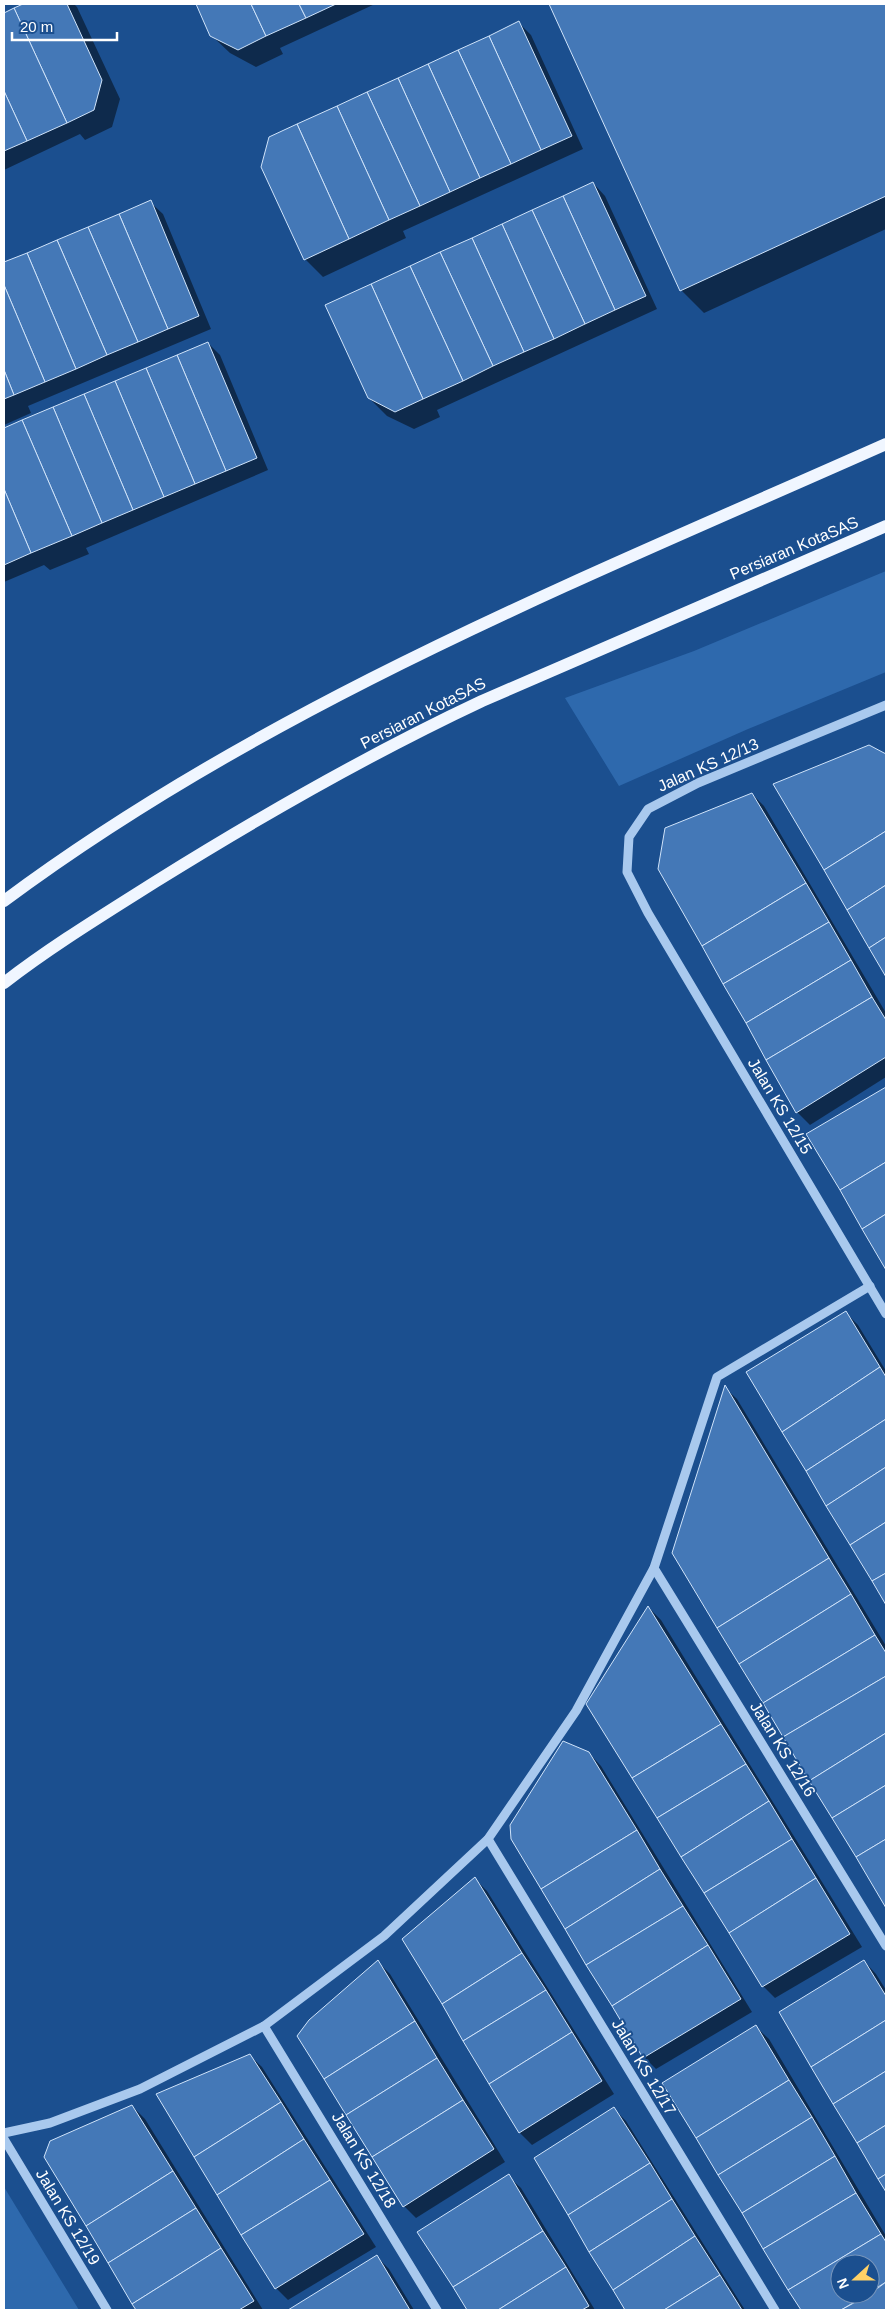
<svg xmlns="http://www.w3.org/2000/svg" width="890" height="2314" viewBox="0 0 890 2314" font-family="Helvetica,sans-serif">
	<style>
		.green { fill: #2e69ad }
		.shadow { fill: #0007; fill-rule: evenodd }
		.building { fill: #4478b7; stroke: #cfe3fa }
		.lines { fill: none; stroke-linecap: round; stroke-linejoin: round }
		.minor { stroke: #a9c9ee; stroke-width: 9 }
		.major { stroke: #f0f6ff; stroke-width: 12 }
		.labels { text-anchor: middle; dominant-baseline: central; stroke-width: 4; stroke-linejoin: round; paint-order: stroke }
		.street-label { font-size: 16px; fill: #fff; stroke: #1b4f8f }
	</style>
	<rect width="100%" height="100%" fill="#1b4f8f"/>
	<!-- green -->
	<g class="green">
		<path d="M 886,571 L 886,672 L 748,729 L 619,786 L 565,698 L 694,651 Z"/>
		<path d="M 4,2187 L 79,2310 L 4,2310 Z"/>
	</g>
	<!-- shadow -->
	<g class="shadow">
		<path d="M 26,4 L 74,4 L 77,7 L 120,99 L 112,127 L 85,140 L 80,134 L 4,170 L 4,14 Z"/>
		<path d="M 197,4 L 375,4 L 280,48 L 283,54 L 256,67 L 230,53 L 211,35 Z"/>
		<path d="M 550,4 L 886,4 L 886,229 L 704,313 L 681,290 Z"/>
		<path d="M 519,23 L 531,35 L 583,149 L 403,231 L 406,238 L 323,277 L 305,259 Z"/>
		<path d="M 593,183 L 605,196 L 657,309 L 437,410 L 440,417 L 414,429 L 387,416 L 369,398 Z"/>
		<path d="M 150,202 L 163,214 L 211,329 L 28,406 L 31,413 L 4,425 L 4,264 Z"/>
		<path d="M 208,343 L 220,355 L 268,470 L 86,548 L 89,554 L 50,570 L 44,565 L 4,582 L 4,429 Z"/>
		<path d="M 869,747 L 886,756 L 886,975 L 775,784 Z"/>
		<path d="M 752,794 L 764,806 L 886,1013 L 886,1077 L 810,1125 L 797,1112 L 659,869 Z"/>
		<path d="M 886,1089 L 886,1268 L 808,1135 Z"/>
		<path d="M 846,1313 L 858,1325 L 886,1371 L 886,1602 L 748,1373 Z"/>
		<path d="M 725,1388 L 737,1399 L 886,1646 L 886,1905 L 673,1553 Z"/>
		<path d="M 649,1608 L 661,1620 L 862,1947 L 775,1998 L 763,1986 Z"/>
		<path d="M 589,1753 L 601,1766 L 752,2012 L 656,2069 L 644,2057 Z"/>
		<path d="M 475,1879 L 487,1891 L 614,2094 L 532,2145 L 520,2133 Z"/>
		<path d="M 864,1961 L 876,1974 L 886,1990 L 886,2189 L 780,2012 Z"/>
		<path d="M 378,1962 L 390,1974 L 505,2162 L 416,2218 L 404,2206 Z"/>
		<path d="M 756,2027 L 769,2039 L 886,2236 L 886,2310 L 802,2310 L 664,2084 ZM 840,2264 L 870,2264 L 870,2294 L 840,2294 Z"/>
		<path d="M 249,2055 L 262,2067 L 376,2247 L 288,2300 L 276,2288 Z"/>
		<path d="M 132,2106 L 145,2119 L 263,2310 L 137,2310 L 46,2157 Z"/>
		<path d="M 614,2109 L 626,2121 L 745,2310 L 626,2310 L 535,2159 Z"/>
		<path d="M 508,2176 L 521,2188 L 595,2310 L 468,2310 L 419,2232 Z"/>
		<path d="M 377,2257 L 389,2269 L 414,2310 L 290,2310 Z"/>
	</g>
	<!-- building -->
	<g class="building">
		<path d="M 23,4 L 67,4 L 102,80 L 94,110 L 67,123 L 14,8 Z"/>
		<path d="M 196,4 L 251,4 L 266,36 L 238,50 L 210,36 Z"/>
		<path d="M 251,4 L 299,4 L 306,18 L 266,36 Z"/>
		<path d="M 299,4 L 336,4 L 306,18 Z"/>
		<path d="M 549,4 L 886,4 L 886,196 L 680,291 Z"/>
		<path d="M 14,8 L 67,123 L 27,141 L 4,91 L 4,13 Z"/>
		<path d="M 519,21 L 572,136 L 541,150 L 489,36 Z"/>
		<path d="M 489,36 L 541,150 L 511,164 L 458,50 Z"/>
		<path d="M 458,50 L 511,164 L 480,178 L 428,64 Z"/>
		<path d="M 428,64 L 480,178 L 450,192 L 398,78 Z"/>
		<path d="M 398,78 L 450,192 L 420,206 L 367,92 Z"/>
		<path d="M 4,91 L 27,141 L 4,151 Z"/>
		<path d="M 367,92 L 420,206 L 389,220 L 337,106 Z"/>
		<path d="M 337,106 L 389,220 L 349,239 L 297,124 Z"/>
		<path d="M 297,124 L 349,239 L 304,260 L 261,167 L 269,137 Z"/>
		<path d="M 593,182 L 646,296 L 615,310 L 563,196 Z"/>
		<path d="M 563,196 L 615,310 L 585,324 L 532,210 Z"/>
		<path d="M 151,200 L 199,316 L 168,329 L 119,214 Z"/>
		<path d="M 532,210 L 585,324 L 554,339 L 502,224 Z"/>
		<path d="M 119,214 L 168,329 L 138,342 L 88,227 Z"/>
		<path d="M 502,224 L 554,339 L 524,352 L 472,238 Z"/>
		<path d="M 88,227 L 138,342 L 107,355 L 57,240 Z"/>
		<path d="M 472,238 L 524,352 L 493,366 L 440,252 Z"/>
		<path d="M 57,240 L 107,355 L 76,369 L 27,253 Z"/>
		<path d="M 440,252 L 493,366 L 463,381 L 410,266 Z"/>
		<path d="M 27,253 L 76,369 L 45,382 L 4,285 L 4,262 Z"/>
		<path d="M 410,266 L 463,381 L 423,399 L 371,284 Z"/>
		<path d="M 371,284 L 423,399 L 395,412 L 368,398 L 325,305 Z"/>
		<path d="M 4,285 L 45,382 L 14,395 L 4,370 Z"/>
		<path d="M 208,342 L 257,458 L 226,471 L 177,355 Z"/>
		<path d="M 177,355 L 226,471 L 195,484 L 146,368 Z"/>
		<path d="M 146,368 L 195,484 L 164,497 L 115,381 Z"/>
		<path d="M 4,370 L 14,395 L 4,399 Z"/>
		<path d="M 115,381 L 164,497 L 133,510 L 84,394 Z"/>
		<path d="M 84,394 L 133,510 L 102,523 L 53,407 Z"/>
		<path d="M 53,407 L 102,523 L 72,536 L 22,420 Z"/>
		<path d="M 22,420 L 72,536 L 31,553 L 4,489 L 4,428 Z"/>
		<path d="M 4,489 L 31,553 L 4,565 Z"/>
		<path d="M 869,745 L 886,754 L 886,831 L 824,870 L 773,784 Z"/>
		<path d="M 752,793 L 806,883 L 702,946 L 658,869 L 665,828 Z"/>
		<path d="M 886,831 L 886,885 L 847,910 L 824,870 Z"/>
		<path d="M 806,883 L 829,922 L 723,984 L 702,946 Z"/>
		<path d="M 886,885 L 886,937 L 869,948 L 847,910 Z"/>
		<path d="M 829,922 L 851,960 L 746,1023 L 723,984 Z"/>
		<path d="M 886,937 L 886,977 L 869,948 Z"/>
		<path d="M 851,960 L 872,997 L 766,1060 L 746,1023 Z"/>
		<path d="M 872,997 L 886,1020 L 886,1057 L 796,1113 L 766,1060 Z"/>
		<path d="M 886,1087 L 886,1162 L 840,1190 L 806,1134 Z"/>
		<path d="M 886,1162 L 886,1214 L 862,1229 L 840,1190 Z"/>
		<path d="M 886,1214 L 886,1270 L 862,1229 Z"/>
		<path d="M 846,1311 L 880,1367 L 782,1432 L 746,1372 Z"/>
		<path d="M 880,1367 L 886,1377 L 886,1419 L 806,1471 L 782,1432 Z"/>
		<path d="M 725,1385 L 829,1558 L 717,1628 L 672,1553 Z"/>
		<path d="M 886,1419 L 886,1467 L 826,1506 L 806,1471 Z"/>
		<path d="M 886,1467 L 886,1522 L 850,1545 L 826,1506 Z"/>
		<path d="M 886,1522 L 886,1573 L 872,1581 L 850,1545 Z"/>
		<path d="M 829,1558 L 851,1594 L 739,1664 L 717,1628 Z"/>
		<path d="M 886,1573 L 886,1605 L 872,1581 Z"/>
		<path d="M 851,1594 L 875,1635 L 763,1703 L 739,1664 Z"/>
		<path d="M 648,1606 L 721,1724 L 632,1778 L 586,1704 Z"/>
		<path d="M 875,1635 L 886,1653 L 886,1676 L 783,1737 L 763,1703 Z"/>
		<path d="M 886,1676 L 886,1733 L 809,1781 L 783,1737 Z"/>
		<path d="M 721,1724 L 746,1764 L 657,1818 L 632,1778 Z"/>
		<path d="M 886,1733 L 886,1785 L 832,1818 L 809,1781 Z"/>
		<path d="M 563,1741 L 589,1752 L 637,1830 L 541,1889 L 511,1839 L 510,1825 Z"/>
		<path d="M 746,1764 L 769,1801 L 681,1857 L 657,1818 Z"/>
		<path d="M 886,1785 L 886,1839 L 856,1857 L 832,1818 Z"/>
		<path d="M 769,1801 L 792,1839 L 704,1893 L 681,1857 Z"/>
		<path d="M 637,1830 L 660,1869 L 565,1929 L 541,1889 Z"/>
		<path d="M 792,1839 L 816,1878 L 729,1933 L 704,1893 Z"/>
		<path d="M 886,1839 L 886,1908 L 856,1857 Z"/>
		<path d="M 660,1869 L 683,1906 L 586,1965 L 565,1929 Z"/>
		<path d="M 475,1877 L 522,1953 L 442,2004 L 402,1939 Z"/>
		<path d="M 816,1878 L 850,1934 L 762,1987 L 729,1933 Z"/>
		<path d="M 683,1906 L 708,1945 L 612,2006 L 586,1965 Z"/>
		<path d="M 708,1945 L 741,1999 L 643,2058 L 612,2006 Z"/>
		<path d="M 522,1953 L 546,1990 L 463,2041 L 442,2004 Z"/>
		<path d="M 378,1960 L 415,2021 L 324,2079 L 297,2036 L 309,2020 Z"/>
		<path d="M 864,1960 L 886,1996 L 886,2020 L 811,2067 L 779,2012 Z"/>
		<path d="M 546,1990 L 572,2032 L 489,2084 L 463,2041 Z"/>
		<path d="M 886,2020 L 886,2071 L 833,2104 L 811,2067 Z"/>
		<path d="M 415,2021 L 437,2058 L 346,2115 L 324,2079 Z"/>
		<path d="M 756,2025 L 789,2080 L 696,2138 L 662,2083 Z"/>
		<path d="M 572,2032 L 602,2081 L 519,2133 L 489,2084 Z"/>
		<path d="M 250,2054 L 281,2102 L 194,2157 L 156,2094 Z"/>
		<path d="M 437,2058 L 463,2100 L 372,2157 L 346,2115 Z"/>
		<path d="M 886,2071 L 886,2125 L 857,2143 L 833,2104 Z"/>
		<path d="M 789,2080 L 812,2117 L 718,2175 L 696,2138 Z"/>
		<path d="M 463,2100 L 494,2149 L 403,2207 L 372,2157 Z"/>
		<path d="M 281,2102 L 304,2139 L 217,2195 L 194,2157 Z"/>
		<path d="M 132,2105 L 173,2171 L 86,2226 L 44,2157 L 50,2141 Z"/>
		<path d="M 614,2107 L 650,2163 L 568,2215 L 534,2158 Z"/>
		<path d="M 812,2117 L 835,2156 L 742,2213 L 718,2175 Z"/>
		<path d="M 886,2125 L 886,2174 L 878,2179 L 857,2143 Z"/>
		<path d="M 304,2139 L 330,2180 L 241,2235 L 217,2195 Z"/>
		<path d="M 835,2156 L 856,2193 L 763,2249 L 742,2213 Z"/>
		<path d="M 650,2163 L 672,2199 L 589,2252 L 568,2215 Z"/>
		<path d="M 173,2171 L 196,2208 L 108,2263 L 86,2226 Z"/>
		<path d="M 509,2174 L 543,2231 L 453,2287 L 417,2232 Z"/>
		<path d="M 886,2174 L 886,2192 L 878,2179 Z"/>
		<path d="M 330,2180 L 364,2234 L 275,2289 L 241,2235 Z"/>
		<path d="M 856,2193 L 881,2234 L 788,2290 L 763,2249 Z"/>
		<path d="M 672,2199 L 695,2236 L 613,2290 L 589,2252 Z"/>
		<path d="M 196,2208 L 221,2248 L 132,2304 L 108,2263 Z"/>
		<path d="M 543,2231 L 566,2267 L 498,2310 L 467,2310 L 453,2287 Z"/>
		<path d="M 881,2234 L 886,2242 L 886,2282 L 870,2292 L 870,2264 L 840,2264 L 840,2294 L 868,2294 L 841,2310 L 801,2310 L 788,2290 Z"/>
		<path d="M 695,2236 L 720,2275 L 664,2310 L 625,2310 L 613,2290 Z"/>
		<path d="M 221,2248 L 254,2301 L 239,2310 L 136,2310 L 132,2304 Z"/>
		<path d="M 377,2255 L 410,2310 L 288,2310 Z"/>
		<path d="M 566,2267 L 589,2306 L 582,2310 L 498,2310 Z"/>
		<path d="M 720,2275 L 742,2310 L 664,2310 Z"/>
		<path d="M 886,2282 L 886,2310 L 841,2310 L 870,2294 Z"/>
	</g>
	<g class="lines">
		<!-- minor -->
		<g class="minor">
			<path d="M 886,705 L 698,783 L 648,809 L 629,837 L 627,872 L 648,913 L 886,1314"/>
			<path d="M 654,1568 L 886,1946"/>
			<path d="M 488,1839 L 775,2310"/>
			<path d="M 264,2026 L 437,2310"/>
			<path d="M 4,2133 L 50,2123 L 140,2089 L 264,2026 L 384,1936 L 488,1839 L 576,1711 L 654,1568 L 717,1377 L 870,1286"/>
			<path d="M 4,2139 L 107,2310"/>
		</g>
		<!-- major -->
		<g class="major">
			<path d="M 4,901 C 270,703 585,578 886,444"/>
			<path d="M 4,983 C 52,946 103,915 155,882 C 261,816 369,754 482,701 L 886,526"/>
		</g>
	</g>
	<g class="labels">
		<!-- street labels -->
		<g class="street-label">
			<text transform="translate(794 548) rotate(-23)">Persiaran KotaSAS</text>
			<text transform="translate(423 713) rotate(-27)">Persiaran KotaSAS</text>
			<text transform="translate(708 765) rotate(-24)">Jalan KS 12/13</text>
			<text transform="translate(780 1106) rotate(59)">Jalan KS 12/15</text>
			<text transform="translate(783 1749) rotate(58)">Jalan KS 12/16</text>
			<text transform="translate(644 2067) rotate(59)">Jalan KS 12/17</text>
			<text transform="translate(364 2160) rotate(59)">Jalan KS 12/18</text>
			<text transform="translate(68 2217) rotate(59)">Jalan KS 12/19</text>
		</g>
	</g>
	<!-- border -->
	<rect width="890" height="2314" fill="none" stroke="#ffffff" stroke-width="10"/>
	<!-- north arrow -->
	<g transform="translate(855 2279) rotate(249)"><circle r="24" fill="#1b4f8f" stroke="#7695bc"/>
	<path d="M0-4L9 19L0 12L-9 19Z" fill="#ffd166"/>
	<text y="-8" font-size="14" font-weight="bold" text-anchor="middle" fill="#ffffff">N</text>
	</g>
	<!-- scale -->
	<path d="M12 32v8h105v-8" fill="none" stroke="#ffffff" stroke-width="2.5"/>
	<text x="20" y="32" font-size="15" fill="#ffffff" stroke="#1b4f8f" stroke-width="4" paint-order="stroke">20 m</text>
</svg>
